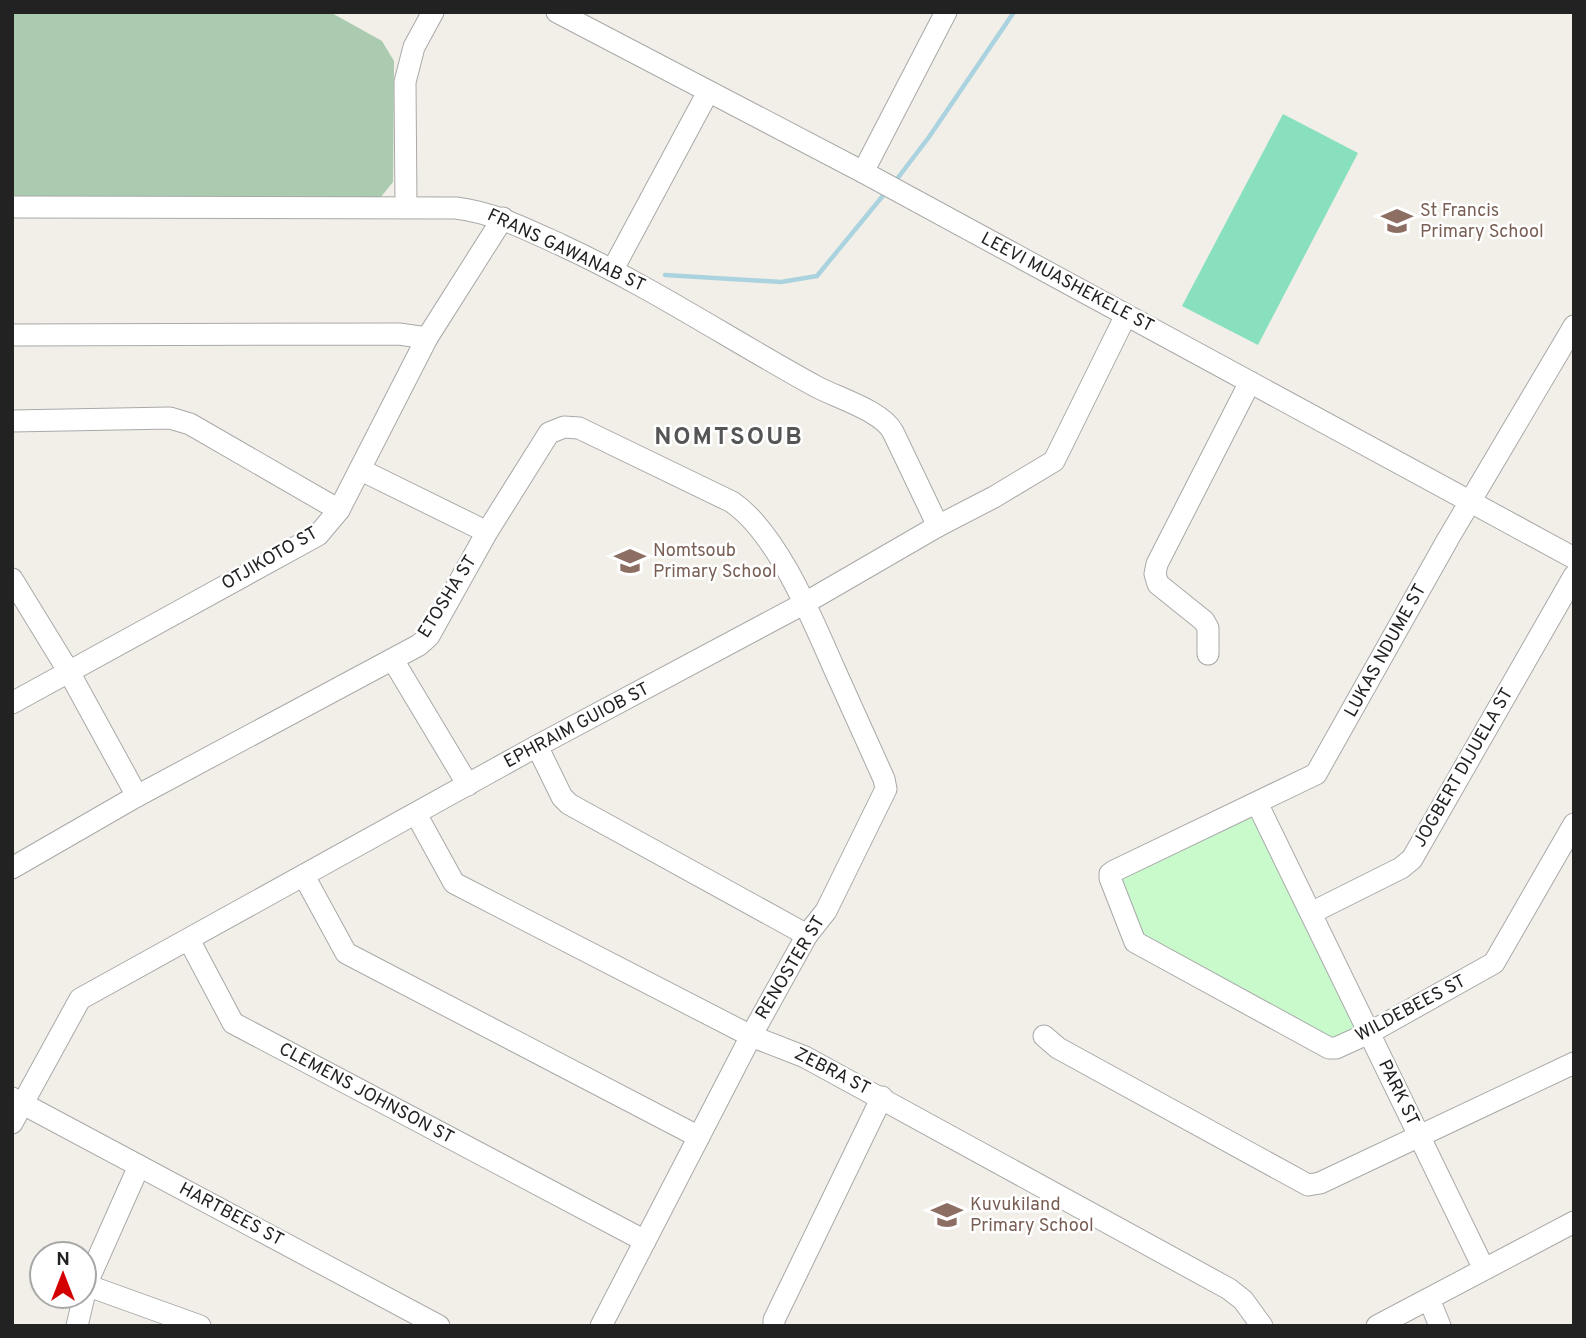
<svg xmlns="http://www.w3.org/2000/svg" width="1586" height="1338" viewBox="0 0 1586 1338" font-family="Overpass,sans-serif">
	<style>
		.cemetery { fill: #aacbaf }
		.park { fill: #c8facc }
		.pitch { fill: #88e0be }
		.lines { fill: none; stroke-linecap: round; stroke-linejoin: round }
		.stream { stroke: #aad3df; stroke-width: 4.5 }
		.minor-casing { stroke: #a9a9a9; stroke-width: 23 }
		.minor { stroke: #fff; stroke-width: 21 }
		.labels { text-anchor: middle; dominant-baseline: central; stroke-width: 5; stroke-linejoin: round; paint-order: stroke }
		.education-label { font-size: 18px; fill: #785e54; stroke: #fff; text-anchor: start }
		.street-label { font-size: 18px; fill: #222; stroke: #fff }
		.district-label { font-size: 24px; font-weight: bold; letter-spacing: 2px; fill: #555; stroke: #fff }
	</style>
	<rect width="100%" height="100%" fill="#f2efe9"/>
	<!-- cemetery -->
	<path class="cemetery" d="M 12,12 L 330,12 L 382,41 L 394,61 L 393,182 L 380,198 L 12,198 Z"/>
	<!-- park -->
	<path class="park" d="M 1257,803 L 1369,1033 L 1336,1048 L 1135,942 L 1110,874 Z"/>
	<!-- pitch -->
	<path class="pitch" d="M 1283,114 L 1358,153 L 1258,345 L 1182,306 Z"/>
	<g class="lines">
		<!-- stream -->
		<g class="stream">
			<path d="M 894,183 L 929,137 L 1014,12"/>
			<path d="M 665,275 L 781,282 L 817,276 L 886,192"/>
		</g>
		<!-- minor casing -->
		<g class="minor-casing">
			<g id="minor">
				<path d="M 557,12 L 863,172 L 1574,558"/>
				<path d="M 863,172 L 946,12"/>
				<path d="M 12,207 L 456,208 C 495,213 526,229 561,245 C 650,286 731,340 817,387 C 838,398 882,411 893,432 L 938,526"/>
				<path d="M 406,207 L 405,82 L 414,47 L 433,12"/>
				<path d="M 613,269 L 708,92"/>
				<path d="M 1574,326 L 1448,539 L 1316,774 L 1114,871 L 1110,874 L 1110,878 L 1135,942 L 1329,1048 L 1336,1048 L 1369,1033 L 1494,963 L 1574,824"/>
				<path d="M 12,335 L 399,334 L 427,338"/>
				<path d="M 12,421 L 170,418 L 190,424 L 339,510"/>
				<path d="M 361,470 L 487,532"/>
				<path d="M 12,579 L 69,672 L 137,796"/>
				<path d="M 1208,654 L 1208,628 L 1204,621 L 1158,584 L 1155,574 L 1157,564 L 1250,382"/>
				<path d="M 393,660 L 468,785"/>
				<path d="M 12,703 L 318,535 L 339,510 L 427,338 L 503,218"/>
				<path d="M 537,746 L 562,797 L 569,804 L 807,935"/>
				<path d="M 1257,803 L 1484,1269"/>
				<path d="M 416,814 L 454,883 L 751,1036 L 805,1057 L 1229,1289 L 1243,1300 L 1262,1326"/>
				<path d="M 12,868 L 137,796 L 419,645 L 429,636 L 487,532 L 549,433 L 564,427 L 579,428 L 732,502 C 777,533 811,616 833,666 C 850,704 867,741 884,779 L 886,789 L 826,911 L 807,935 L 751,1036 L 601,1326"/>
				<path d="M 304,876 L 346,953 L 699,1137"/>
				<path d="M 1311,913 L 1401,868 L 1412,859 L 1574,576"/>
				<path d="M 189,940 L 233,1023 L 645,1241"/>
				<path d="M 1044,1036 L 1058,1048 L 1308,1185 L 1320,1183 L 1574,1063"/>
				<path d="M 12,1098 L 439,1326"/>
				<path d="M 12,1123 L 80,999 L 537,746 L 805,603 L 938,526 L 994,497 L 1054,461 L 1126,315"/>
				<path d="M 86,1285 L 200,1326"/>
				<path d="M 84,1295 L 86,1285 L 139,1166"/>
				<path d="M 1429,1299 L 1440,1326"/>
				<path d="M 77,1326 L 84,1296"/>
				<path d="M 774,1326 L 774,1320 L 882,1097"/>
				<path d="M 1377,1326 L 1574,1222"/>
			</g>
		</g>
		<!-- minor -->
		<use href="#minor" class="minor"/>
	</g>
	<!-- icons -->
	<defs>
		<g id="school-bare" transform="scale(2.415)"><path d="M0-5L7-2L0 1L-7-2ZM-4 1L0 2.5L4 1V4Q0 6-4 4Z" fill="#8d6e63" stroke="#fff" stroke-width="2.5" paint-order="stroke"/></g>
	</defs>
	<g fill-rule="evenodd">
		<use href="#school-bare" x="1397" y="221"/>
		<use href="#school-bare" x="630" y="561"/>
		<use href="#school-bare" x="947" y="1215"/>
	</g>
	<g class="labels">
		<!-- education labels -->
		<g class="education-label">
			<text x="1420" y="211">St Francis<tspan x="1420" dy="21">Primary School</tspan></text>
			<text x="653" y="551">Nomtsoub<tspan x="653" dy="21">Primary School</tspan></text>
			<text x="970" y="1205">Kuvukiland<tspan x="970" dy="21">Primary School</tspan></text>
		</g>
		<!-- street labels -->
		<g class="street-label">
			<text transform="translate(566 251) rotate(25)">FRANS GAWANAB ST</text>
			<text transform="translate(1067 283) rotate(28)">LEEVI MUASHEKELE ST</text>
			<text transform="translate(270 559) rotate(-30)">OTJIKOTO ST</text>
			<text transform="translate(448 597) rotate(-58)">ETOSHA ST</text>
			<text transform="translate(1386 651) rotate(-61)">LUKAS NDUME ST</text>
			<text transform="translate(577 726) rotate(-28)">EPHRAIM GUIOB ST</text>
			<text transform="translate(1464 768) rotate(-60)">JOGBERT DIJUELA ST</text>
			<text transform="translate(791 968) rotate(-59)">RENOSTER ST</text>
			<text transform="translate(1411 1009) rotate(-28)">WILDEBEES ST</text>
			<text transform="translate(832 1072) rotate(27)">ZEBRA ST</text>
			<text transform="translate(1398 1093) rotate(64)">PARK ST</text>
			<text transform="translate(366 1094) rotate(28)">CLEMENS JOHNSON ST</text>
			<text transform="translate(231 1215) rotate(28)">HARTBEES ST</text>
		</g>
		<!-- district labels -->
		<g class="district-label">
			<text x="729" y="438">NOMTSOUB</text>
		</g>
	</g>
	<!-- border -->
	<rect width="1586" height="1338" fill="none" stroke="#222222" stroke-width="28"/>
	<!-- north arrow -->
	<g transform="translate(63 1275)"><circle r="33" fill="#ffffff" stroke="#a7a7a7" stroke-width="2"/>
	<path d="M0-5L12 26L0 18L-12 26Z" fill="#d40000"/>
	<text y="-10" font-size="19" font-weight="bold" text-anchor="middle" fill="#222222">N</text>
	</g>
</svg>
